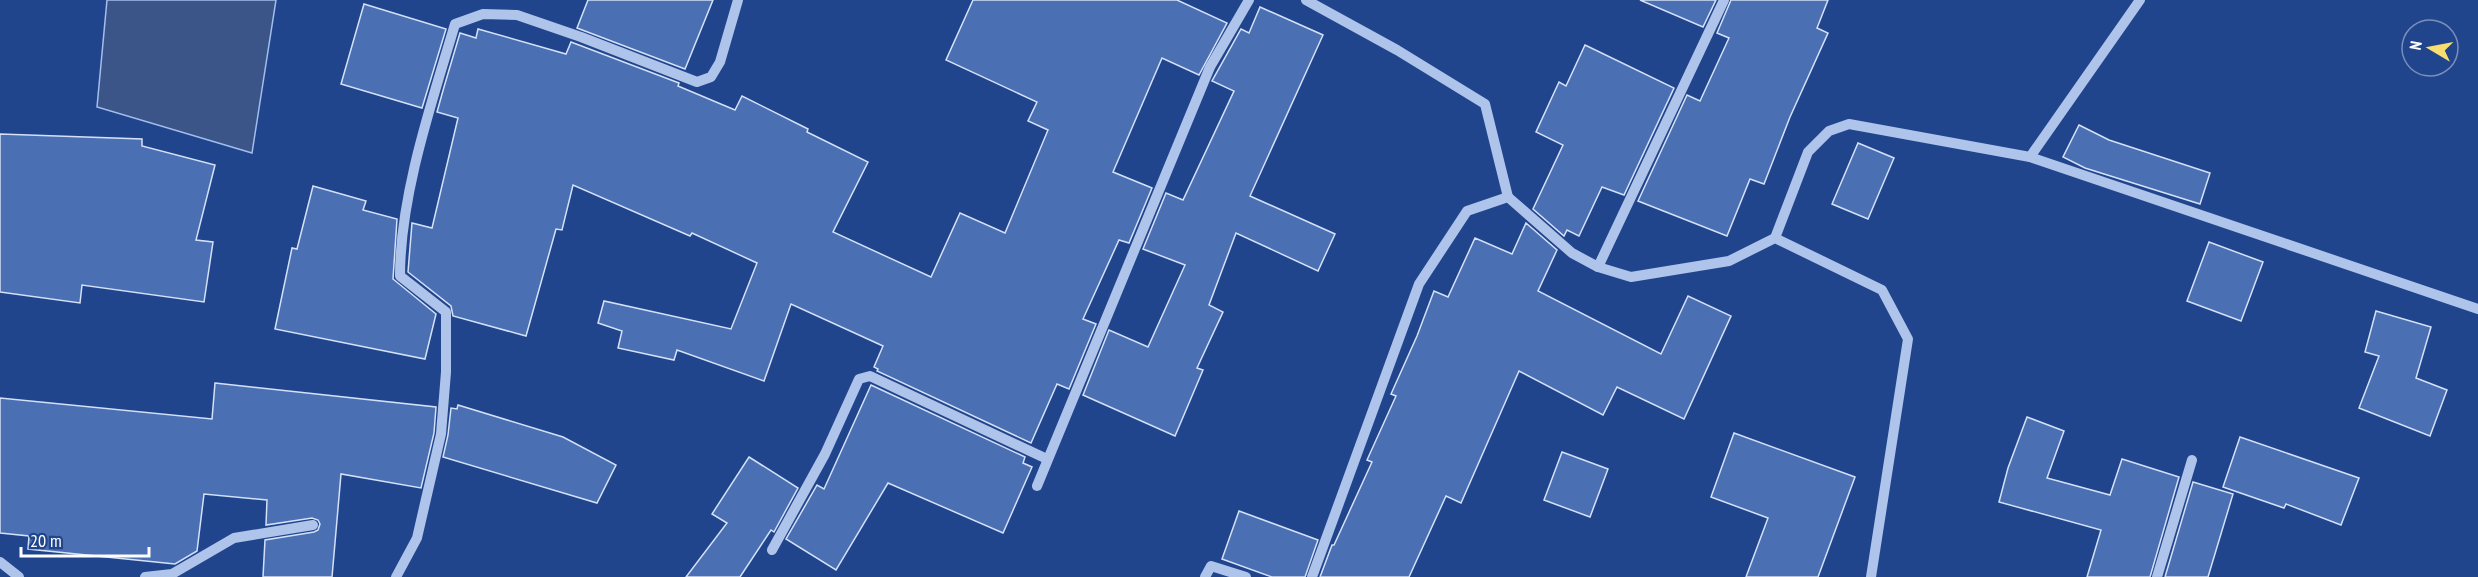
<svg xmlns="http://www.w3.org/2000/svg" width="2478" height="577" viewBox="0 0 2478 577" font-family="'PT Sans Narrow',sans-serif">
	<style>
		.water { fill: #3b5589; stroke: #a3beec; stroke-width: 1.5 }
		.building { fill: #4a6fb3; stroke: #d4e1f8; stroke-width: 1.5 }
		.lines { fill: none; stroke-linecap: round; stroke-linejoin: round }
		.minor { stroke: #afc4eb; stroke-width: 10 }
	</style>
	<rect width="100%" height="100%" fill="#21458c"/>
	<!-- water -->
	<path class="water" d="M 107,0 L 276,0 L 252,153 L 97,107 Z"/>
	<!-- building -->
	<g class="building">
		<path d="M 588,0 L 713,0 L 685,69 L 577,28 Z"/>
		<path d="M 973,0 L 1177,0 L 1227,23 L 1199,75 L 1162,58 L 1113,172 L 1152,188 L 1129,243 L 1119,240 L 1083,319 L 1096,324 L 1069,389 L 1057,384 L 1031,443 L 877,371 L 878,369 L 874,367 L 883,346 L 791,304 L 764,381 L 677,350 L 674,360 L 618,348 L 622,331 L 598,323 L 604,301 L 731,329 L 757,263 L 692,233 L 690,236 L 573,185 L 562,230 L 556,229 L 526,336 L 453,316 L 451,306 L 408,272 L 412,223 L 432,228 L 458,118 L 437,112 L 444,87 L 460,33 L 476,38 L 478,29 L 566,54 L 571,42 L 679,83 L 678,86 L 735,110 L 742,96 L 808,129 L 807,132 L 868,162 L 833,232 L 931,277 L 960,213 L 1005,233 L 1048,130 L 1028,121 L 1037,102 L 946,60 Z"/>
		<path d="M 1640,0 L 1716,0 L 1703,27 Z"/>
		<path d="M 1731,0 L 1828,0 L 1817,28 L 1828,33 L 1790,117 L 1764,184 L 1750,179 L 1727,236 L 1638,201 L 1687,95 L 1700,101 L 1729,38 L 1717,33 Z"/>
		<path d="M 364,4 L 446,29 L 422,108 L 341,84 Z"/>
		<path d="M 1260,7 L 1323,35 L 1250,196 L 1335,234 L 1318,271 L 1236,233 L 1209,305 L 1223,312 L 1197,368 L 1203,370 L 1175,436 L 1083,395 L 1109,330 L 1148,347 L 1185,265 L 1143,249 L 1166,193 L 1183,200 L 1234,91 L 1212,81 L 1241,29 L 1249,33 Z"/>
		<path d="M 1585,45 L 1674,88 L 1624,195 L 1602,187 L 1579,236 L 1567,230 L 1564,236 L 1533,209 L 1563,145 L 1536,132 L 1559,82 L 1566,86 Z"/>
		<path d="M 2079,125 L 2109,140 L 2210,173 L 2200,204 L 2085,168 L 2063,157 Z"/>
		<path d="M 0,134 L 142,139 L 142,146 L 215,165 L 196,240 L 213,242 L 204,302 L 82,285 L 80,303 L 0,292 Z"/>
		<path d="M 1858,143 L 1894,158 L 1868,219 L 1832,204 Z"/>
		<path d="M 313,186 L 366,201 L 363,210 L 397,219 L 393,279 L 436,314 L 425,359 L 275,329 L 292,248 L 297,249 Z"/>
		<path d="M 1526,223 L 1557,250 L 1538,291 L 1661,354 L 1688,296 L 1731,316 L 1684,419 L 1617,387 L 1603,415 L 1519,371 L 1461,503 L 1446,496 L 1409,577 L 1320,577 L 1332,545 L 1334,545 L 1372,462 L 1367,460 L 1396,396 L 1391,394 L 1417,336 L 1434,291 L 1448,297 L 1475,238 L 1512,254 Z"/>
		<path d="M 2209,242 L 2263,262 L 2241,321 L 2187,301 Z"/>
		<path d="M 2376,311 L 2431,327 L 2416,378 L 2447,390 L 2430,436 L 2359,408 L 2379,356 L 2365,352 Z"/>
		<path d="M 215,383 L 436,407 L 434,433 L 421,488 L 341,474 L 332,577 L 263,577 L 265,540 L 314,532 L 318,530 L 320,524 L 318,520 L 312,518 L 266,525 L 267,500 L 204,494 L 197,551 L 175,564 L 28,549 L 29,536 L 0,533 L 0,398 L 212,419 Z"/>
		<path d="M 871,385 L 1025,457 L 1023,463 L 1032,467 L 1003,533 L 888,483 L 836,570 L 786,539 L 817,485 L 824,489 Z"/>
		<path d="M 458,405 L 563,437 L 616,465 L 597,503 L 443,457 L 448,435 L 451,408 L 457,409 Z"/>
		<path d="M 2027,417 L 2064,431 L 2047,478 L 2110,495 L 2122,459 L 2179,477 L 2150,577 L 2087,577 L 2101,530 L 1999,502 L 2008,468 Z"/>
		<path d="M 1734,433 L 1855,477 L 1818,577 L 1746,577 L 1768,518 L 1711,497 Z"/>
		<path d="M 2240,437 L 2359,478 L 2341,525 L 2286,504 L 2284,508 L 2223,487 Z"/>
		<path d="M 1562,452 L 1608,469 L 1590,517 L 1544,500 Z"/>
		<path d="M 749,457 L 798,488 L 774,532 L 771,530 L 740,577 L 686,577 L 727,523 L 712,514 Z"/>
		<path d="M 2193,482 L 2233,494 L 2208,577 L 2165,577 Z"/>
		<path d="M 1239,511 L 1318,540 L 1305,577 L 1272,577 L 1222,559 Z"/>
	</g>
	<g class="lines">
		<!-- minor -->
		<g class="minor">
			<path d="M 1306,0 L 1397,50 L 1485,104 L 1508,197"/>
			<path d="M 2030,157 L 2478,309"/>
			<path d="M 1775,238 L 1808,152 L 1829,131 L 1849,124 L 2030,157 L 2140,0"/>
			<path d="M 1598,267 L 1724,0"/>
			<path d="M 1037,486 L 1210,67 L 1249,0"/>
			<path d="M 772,550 L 825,454 L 859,379 L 870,376 L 1047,459"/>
			<path d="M 0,562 L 19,577"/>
			<path d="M 145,577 L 172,574 L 234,538 L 313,525"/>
			<path d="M 396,577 L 417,538 L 441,434 L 446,372 L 446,312 L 400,276 C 400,195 432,102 455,24 L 483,14 L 517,15 L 581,37 L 697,82 L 711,77 L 720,62 L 738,0"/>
			<path d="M 1205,577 L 1211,566 L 1246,577"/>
			<path d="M 1312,577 L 1419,284 L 1467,211 L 1508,197 L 1572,253 L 1598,267 L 1631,277 L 1729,261 L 1775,238 L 1882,290 L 1908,339 L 1871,577"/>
			<path d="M 2157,577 L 2192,460"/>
		</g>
	</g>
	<!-- north arrow -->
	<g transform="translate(2430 48) rotate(280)"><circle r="28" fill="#21458c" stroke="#7a8fba" stroke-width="1.5"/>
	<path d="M0-4.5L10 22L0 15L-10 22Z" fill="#f8de71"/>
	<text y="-9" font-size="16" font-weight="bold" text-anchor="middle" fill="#ffffff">N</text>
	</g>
	<!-- scale -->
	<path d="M21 547v9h128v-9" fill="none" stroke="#ffffff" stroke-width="3"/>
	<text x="30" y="547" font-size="18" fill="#ffffff" stroke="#21458c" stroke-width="4.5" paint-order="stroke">20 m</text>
</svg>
